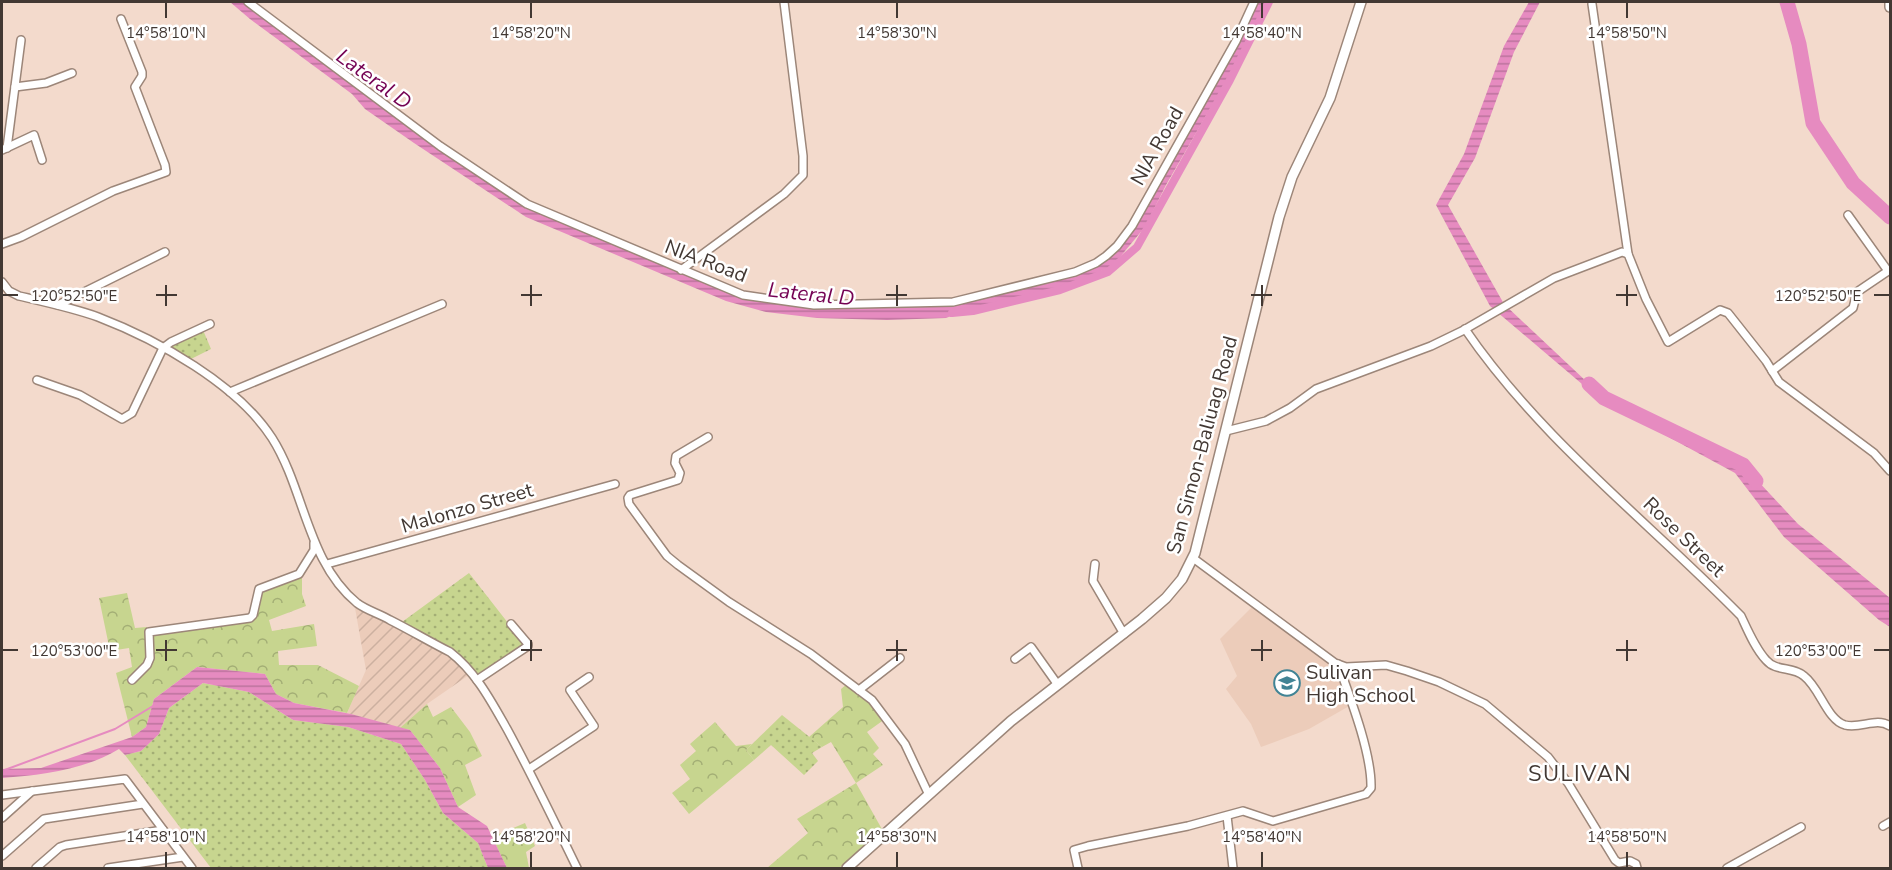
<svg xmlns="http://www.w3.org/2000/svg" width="1892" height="870" viewBox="0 0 1892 870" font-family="'Nunito Sans',sans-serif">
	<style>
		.built { fill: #ecccba }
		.industrial { fill: url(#industrial-furrows) }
		.grass { fill: url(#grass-dots) }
		.forest { fill: url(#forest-crowns) }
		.water { fill: url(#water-rules) }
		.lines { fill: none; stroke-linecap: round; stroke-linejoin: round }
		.stream { stroke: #e68bc0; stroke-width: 2 }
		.canal { stroke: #e68bc0; stroke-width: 8 }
		.river { stroke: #e68bc0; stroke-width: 15 }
		.street-casing { stroke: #9c8679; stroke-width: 10 }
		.secondary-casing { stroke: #9c8679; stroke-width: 12 }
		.street { stroke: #fff; stroke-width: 7 }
		.secondary { stroke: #fff; stroke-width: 9 }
		.ticks { fill: none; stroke: #423833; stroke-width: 2 }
		.labels { text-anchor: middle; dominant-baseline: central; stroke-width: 5; stroke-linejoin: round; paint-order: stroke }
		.street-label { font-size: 20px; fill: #423833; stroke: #fff }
		.poi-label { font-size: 20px; fill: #423833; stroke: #fff; text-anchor: start }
		.water-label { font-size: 21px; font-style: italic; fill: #740253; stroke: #fff }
		.quarter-label { font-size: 22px; letter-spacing: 1.5px; fill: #423833; stroke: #fff }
		.ticks-label { font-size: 15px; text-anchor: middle; fill: #423833; stroke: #fff; stroke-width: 5; stroke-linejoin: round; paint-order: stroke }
	</style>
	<defs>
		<pattern id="industrial-furrows" width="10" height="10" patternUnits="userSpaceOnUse" patternTransform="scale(1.5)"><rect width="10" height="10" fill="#ecccba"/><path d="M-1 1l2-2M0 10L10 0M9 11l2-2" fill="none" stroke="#ccb0a0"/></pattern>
		<pattern id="grass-dots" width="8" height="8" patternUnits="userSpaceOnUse" patternTransform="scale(1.5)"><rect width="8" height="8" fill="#c7d58f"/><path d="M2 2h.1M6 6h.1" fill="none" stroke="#a3ae75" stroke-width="1.8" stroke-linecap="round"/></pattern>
		<pattern id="forest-crowns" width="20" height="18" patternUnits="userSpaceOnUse" patternTransform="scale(1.5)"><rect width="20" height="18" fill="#c7d58f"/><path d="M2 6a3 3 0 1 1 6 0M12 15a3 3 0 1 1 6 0" fill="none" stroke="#a3ae75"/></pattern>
		<pattern id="water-rules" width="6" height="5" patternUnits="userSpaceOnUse" patternTransform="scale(1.5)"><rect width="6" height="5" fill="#e68bc0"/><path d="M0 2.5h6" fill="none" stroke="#bc739d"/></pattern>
	</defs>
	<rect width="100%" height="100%" fill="#f3dacc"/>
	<!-- built -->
	<path class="built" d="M 1253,606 L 1336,666 L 1351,705 L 1309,729 L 1261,747 L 1251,724 L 1226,689 L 1237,676 L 1220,639 Z"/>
	<!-- industrial -->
	<path class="industrial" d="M 355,608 L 382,620 L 448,654 L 469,675 L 427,704 L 400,728 L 347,713 L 366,670 Z"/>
	<!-- grass -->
	<g class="grass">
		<path d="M 203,330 L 211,349 L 191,359 L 169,347 L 172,343 Z"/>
		<path d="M 469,573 L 526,646 L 477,674 L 454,651 L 402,622 Z"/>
		<path d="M 203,683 L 249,692 L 293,720 L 348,727 L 401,744 L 425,780 L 443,813 L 478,843 L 488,868 L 211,868 L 125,755 L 141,751 L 159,734 L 169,708 Z"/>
		<path d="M 782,715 L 822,747 L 812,753 L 818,761 L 804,775 L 771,745 L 754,760 L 746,750 Z"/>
	</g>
	<!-- forest -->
	<g class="forest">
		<path d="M 302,575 L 302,594 L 306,606 L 269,620 L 272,631 L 314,624 L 317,646 L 278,651 L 279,665 L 318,665 L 359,686 L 347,713 L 294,703 L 276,694 L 265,674 L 197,667 L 154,699 L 146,727 L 132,737 L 116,673 L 132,667 L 129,648 L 110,651 L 99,598 L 127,593 L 135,628 L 147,627 L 145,640 L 147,657 L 144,664 L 127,680 L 130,684 L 149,667 L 152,634 L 252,622 L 256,616 L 262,590 Z"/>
		<path d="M 847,684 L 871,702 L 885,719 L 867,732 L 879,748 L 873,754 L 883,765 L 856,783 L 883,831 L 839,868 L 767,868 L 808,833 L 797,819 L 856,783 L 831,742 L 822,747 L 809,737 L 843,707 L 841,689 Z"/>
		<path d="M 427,704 L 433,717 L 451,707 L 470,732 L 482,756 L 465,765 L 476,795 L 458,807 L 440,768 L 410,730 L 400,728 Z"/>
		<path d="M 715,722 L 736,746 L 752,744 L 746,750 L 754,760 L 689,814 L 672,793 L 690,779 L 680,765 L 696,751 L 690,744 Z"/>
		<path d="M 525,823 L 535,846 L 526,852 L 529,868 L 507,868 L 492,837 Z"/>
	</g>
	<!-- water -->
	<g class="water">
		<path d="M 230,2 L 244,2 L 256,13 L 461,164 L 526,207 L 743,298 L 814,307 L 854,308 L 939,305 L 1019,290 L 1083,272 L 1120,248 L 1235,48 L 1258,2 L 1265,2 L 1237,62 L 1166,185 L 1145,227 L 1120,257 L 1108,268 L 1062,288 L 967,310 L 946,318 L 887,320 L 817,318 L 766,312 L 726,301 L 526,217 L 414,143 L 365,109 L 352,94 L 250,19 Z"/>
		<path d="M 1529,2 L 1540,2 L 1514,52 L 1475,158 L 1448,205 L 1504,304 L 1604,398 L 1743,465 L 1798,524 L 1890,598 L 1890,627 L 1879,620 L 1784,537 L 1735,473 L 1602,401 L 1490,306 L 1436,205 L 1464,154 L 1504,46 Z"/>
		<path d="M 197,667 L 265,674 L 276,694 L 294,703 L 351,714 L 410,730 L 440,768 L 458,807 L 487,826 L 507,868 L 488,868 L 478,843 L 443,813 L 425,780 L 401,744 L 348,727 L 293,720 L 249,692 L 203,683 L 169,708 L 159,734 L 141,751 L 125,755 L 119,749 C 84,770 42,775 2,778 L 2,769 L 41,768 L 132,737 L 146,727 L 154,699 Z"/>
	</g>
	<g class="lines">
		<!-- stream -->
		<path class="stream" d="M 2,771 L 115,729 L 153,706"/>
		<!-- canal -->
		<path class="canal" d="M 952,313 L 973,311 L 1060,290 L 1108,272 L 1137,247 L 1230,80 L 1269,2"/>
		<!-- river -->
		<g class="river">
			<path d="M 1787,2 L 1799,44 L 1813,123 L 1853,183 L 1890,217"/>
			<path d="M 1589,384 L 1604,398 L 1743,465 L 1756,481"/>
		</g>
		<!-- street casing -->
		<g class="street-casing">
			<g id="street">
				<path d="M 248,2 L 440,146 L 527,204 L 743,295 L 814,305 L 953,302 L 1075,272 L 1096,263 L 1106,256 L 1117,246 L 1132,226 L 1236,41 L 1254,2"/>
				<path d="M 1592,4 L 1628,254"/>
				<path d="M 15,87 L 46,83 L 72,73"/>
				<path d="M 7,148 L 21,40"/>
				<path d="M 2,150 L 34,135 L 42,160"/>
				<path d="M 2,244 L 21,237 L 113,191 L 166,172 L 165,165 L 135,87 L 142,76 L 142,72 L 121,19"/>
				<path d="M 681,270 L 784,194 L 803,175 L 803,156 L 784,2"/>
				<path d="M 2,282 L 9,291 L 19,296 C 45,302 73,308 98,317 C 158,340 237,384 272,438 C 305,490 307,562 357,603 C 366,610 380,614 390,620 C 410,630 430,642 450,652 C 476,672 491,701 507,729 C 532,775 554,821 577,868"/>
				<path d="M 58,305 L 165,252"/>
				<path d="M 1465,329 C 1540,439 1649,522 1741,616 C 1748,631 1755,648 1766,660 C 1776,672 1793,666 1804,676 C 1820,688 1827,720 1845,725 C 1861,729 1876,717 1890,726"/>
				<path d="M 1772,371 L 1853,308 L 1857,292 L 1888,271 L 1848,215"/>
				<path d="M 37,380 L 80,395 L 122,419 L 132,413 L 163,348 L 171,342 L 210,324"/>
				<path d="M 230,392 L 442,304"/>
				<path d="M 1226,431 L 1266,421 L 1290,408 L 1316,389 L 1431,346 L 1462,331 L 1554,278 L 1622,252 L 1628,254 L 1646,299 L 1668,342 L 1720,310 L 1728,313 L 1766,361 L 1779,382 L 1874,453 L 1890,471"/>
				<path d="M 708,437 L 676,456 L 675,463 L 680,473 L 678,480 L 630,495 L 628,498 L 629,504 L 667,556 L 678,565 L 729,602 L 811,654 L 872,700 L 905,744 L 929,795"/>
				<path d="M 1193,558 L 1335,663 L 1346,667 L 1386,665 L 1407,671 L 1439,682 L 1485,704 L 1548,757 L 1568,783 L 1615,860 L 1619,863 L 1630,861 L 1636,864 L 1637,868"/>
				<path d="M 327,564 L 615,484"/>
				<path d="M 1095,564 L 1093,581 L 1124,634"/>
				<path d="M 1015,659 L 1031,647 L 1058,685"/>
				<path d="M 132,680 L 147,665 L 150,658 L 149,632 L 250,618 L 253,615 L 259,589 L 299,574 L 314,550 L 314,543"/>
				<path d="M 477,680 L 528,646 L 528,644 L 511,624"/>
				<path d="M 859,690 L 900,658"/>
				<path d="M 529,769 L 594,726 L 570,690 L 589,677"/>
				<path d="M 2,795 L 125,779 L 192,868"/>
				<path d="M 1227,816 L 1233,868"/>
				<path d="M 2,818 L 32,791"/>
				<path d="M 1883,826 L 1890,822"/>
				<path d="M 2,856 L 44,819 L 143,804"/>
				<path d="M 36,868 L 60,847 L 66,845 L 163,830"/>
				<path d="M 108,868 L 183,857"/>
				<path d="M 1078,868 L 1074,850 L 1088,846 L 1188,826 L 1243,811 L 1273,821 L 1366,794 L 1371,788 C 1372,754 1350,697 1338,664"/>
				<path d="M 1727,868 L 1801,827"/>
			</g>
		</g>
		<!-- secondary casing -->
		<g class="secondary-casing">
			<g id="secondary">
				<path d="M 1890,2 L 1890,7"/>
				<path d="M 847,868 L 1011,721 L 1142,619 L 1166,598 L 1182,579 L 1195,553 L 1279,217 L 1292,177 L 1330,98 L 1361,2"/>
			</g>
		</g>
		<!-- street -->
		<use href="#street" class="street"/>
		<!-- secondary -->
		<use href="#secondary" class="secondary"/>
	</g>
	<!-- ticks -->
	<path class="ticks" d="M 166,3 L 166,18M 531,3 L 531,18M 897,3 L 897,18M 1262,3 L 1262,18M 1627,3 L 1627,18M 166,285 L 166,306M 531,285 L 531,306M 897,285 L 897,306M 1262,285 L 1262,306M 1627,285 L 1627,306M 3,295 L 18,295M 156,295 L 177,295M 521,295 L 542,295M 886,295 L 907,295M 1251,295 L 1272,295M 1616,295 L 1637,295M 1874,295 L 1889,295M 166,640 L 166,661M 531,640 L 531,661M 897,640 L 897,661M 1262,640 L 1262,661M 1627,640 L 1627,661M 3,650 L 18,650M 156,650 L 177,650M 521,650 L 542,650M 886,650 L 907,650M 1251,650 L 1272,650M 1616,650 L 1637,650M 1874,650 L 1889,650M 166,852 L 166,867M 531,852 L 531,867M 897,852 L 897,867M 1262,852 L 1262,867M 1627,852 L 1627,867"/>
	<!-- icons -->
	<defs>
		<g id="school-ring" transform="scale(1.35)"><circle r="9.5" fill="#fff" stroke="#418495" stroke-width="1.5"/><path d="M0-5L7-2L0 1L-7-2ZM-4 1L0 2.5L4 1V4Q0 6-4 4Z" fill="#418495"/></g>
	</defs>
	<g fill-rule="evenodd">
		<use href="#school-ring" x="1287" y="683"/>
	</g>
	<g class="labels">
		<!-- street labels -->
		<g class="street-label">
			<text transform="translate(1157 146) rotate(-61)">NIA Road</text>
			<text transform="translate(706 261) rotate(21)">NIA Road</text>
			<text transform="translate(1202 445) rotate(-75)">San Simon-Baliuag Road</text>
			<text transform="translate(467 508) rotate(-16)">Malonzo Street</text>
			<text transform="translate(1684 537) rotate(44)">Rose Street</text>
		</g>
		<!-- poi labels -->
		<g class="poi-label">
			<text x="1306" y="672">Sulivan<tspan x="1306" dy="23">High School</tspan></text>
		</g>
		<!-- water labels -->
		<g class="water-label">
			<text transform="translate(374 79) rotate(36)">Lateral D</text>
			<text transform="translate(811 294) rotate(6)">Lateral D</text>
		</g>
		<!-- quarter labels -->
		<g class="quarter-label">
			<text x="1580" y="774">SULIVAN</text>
		</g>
	</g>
	<g class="ticks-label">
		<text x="166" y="38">14°58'10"N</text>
		<text x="531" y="38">14°58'20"N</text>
		<text x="897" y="38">14°58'30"N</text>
		<text x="1262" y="38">14°58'40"N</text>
		<text x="1627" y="38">14°58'50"N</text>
		<text x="1818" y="301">120°52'50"E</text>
		<text x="74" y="301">120°52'50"E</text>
		<text x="1818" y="656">120°53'00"E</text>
		<text x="74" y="656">120°53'00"E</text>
		<text x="166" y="842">14°58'10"N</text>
		<text x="531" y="842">14°58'20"N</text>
		<text x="897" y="842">14°58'30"N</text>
		<text x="1262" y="842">14°58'40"N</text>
		<text x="1627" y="842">14°58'50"N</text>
	</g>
	<!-- border -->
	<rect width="1892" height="870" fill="none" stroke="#423833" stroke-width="6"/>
</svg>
